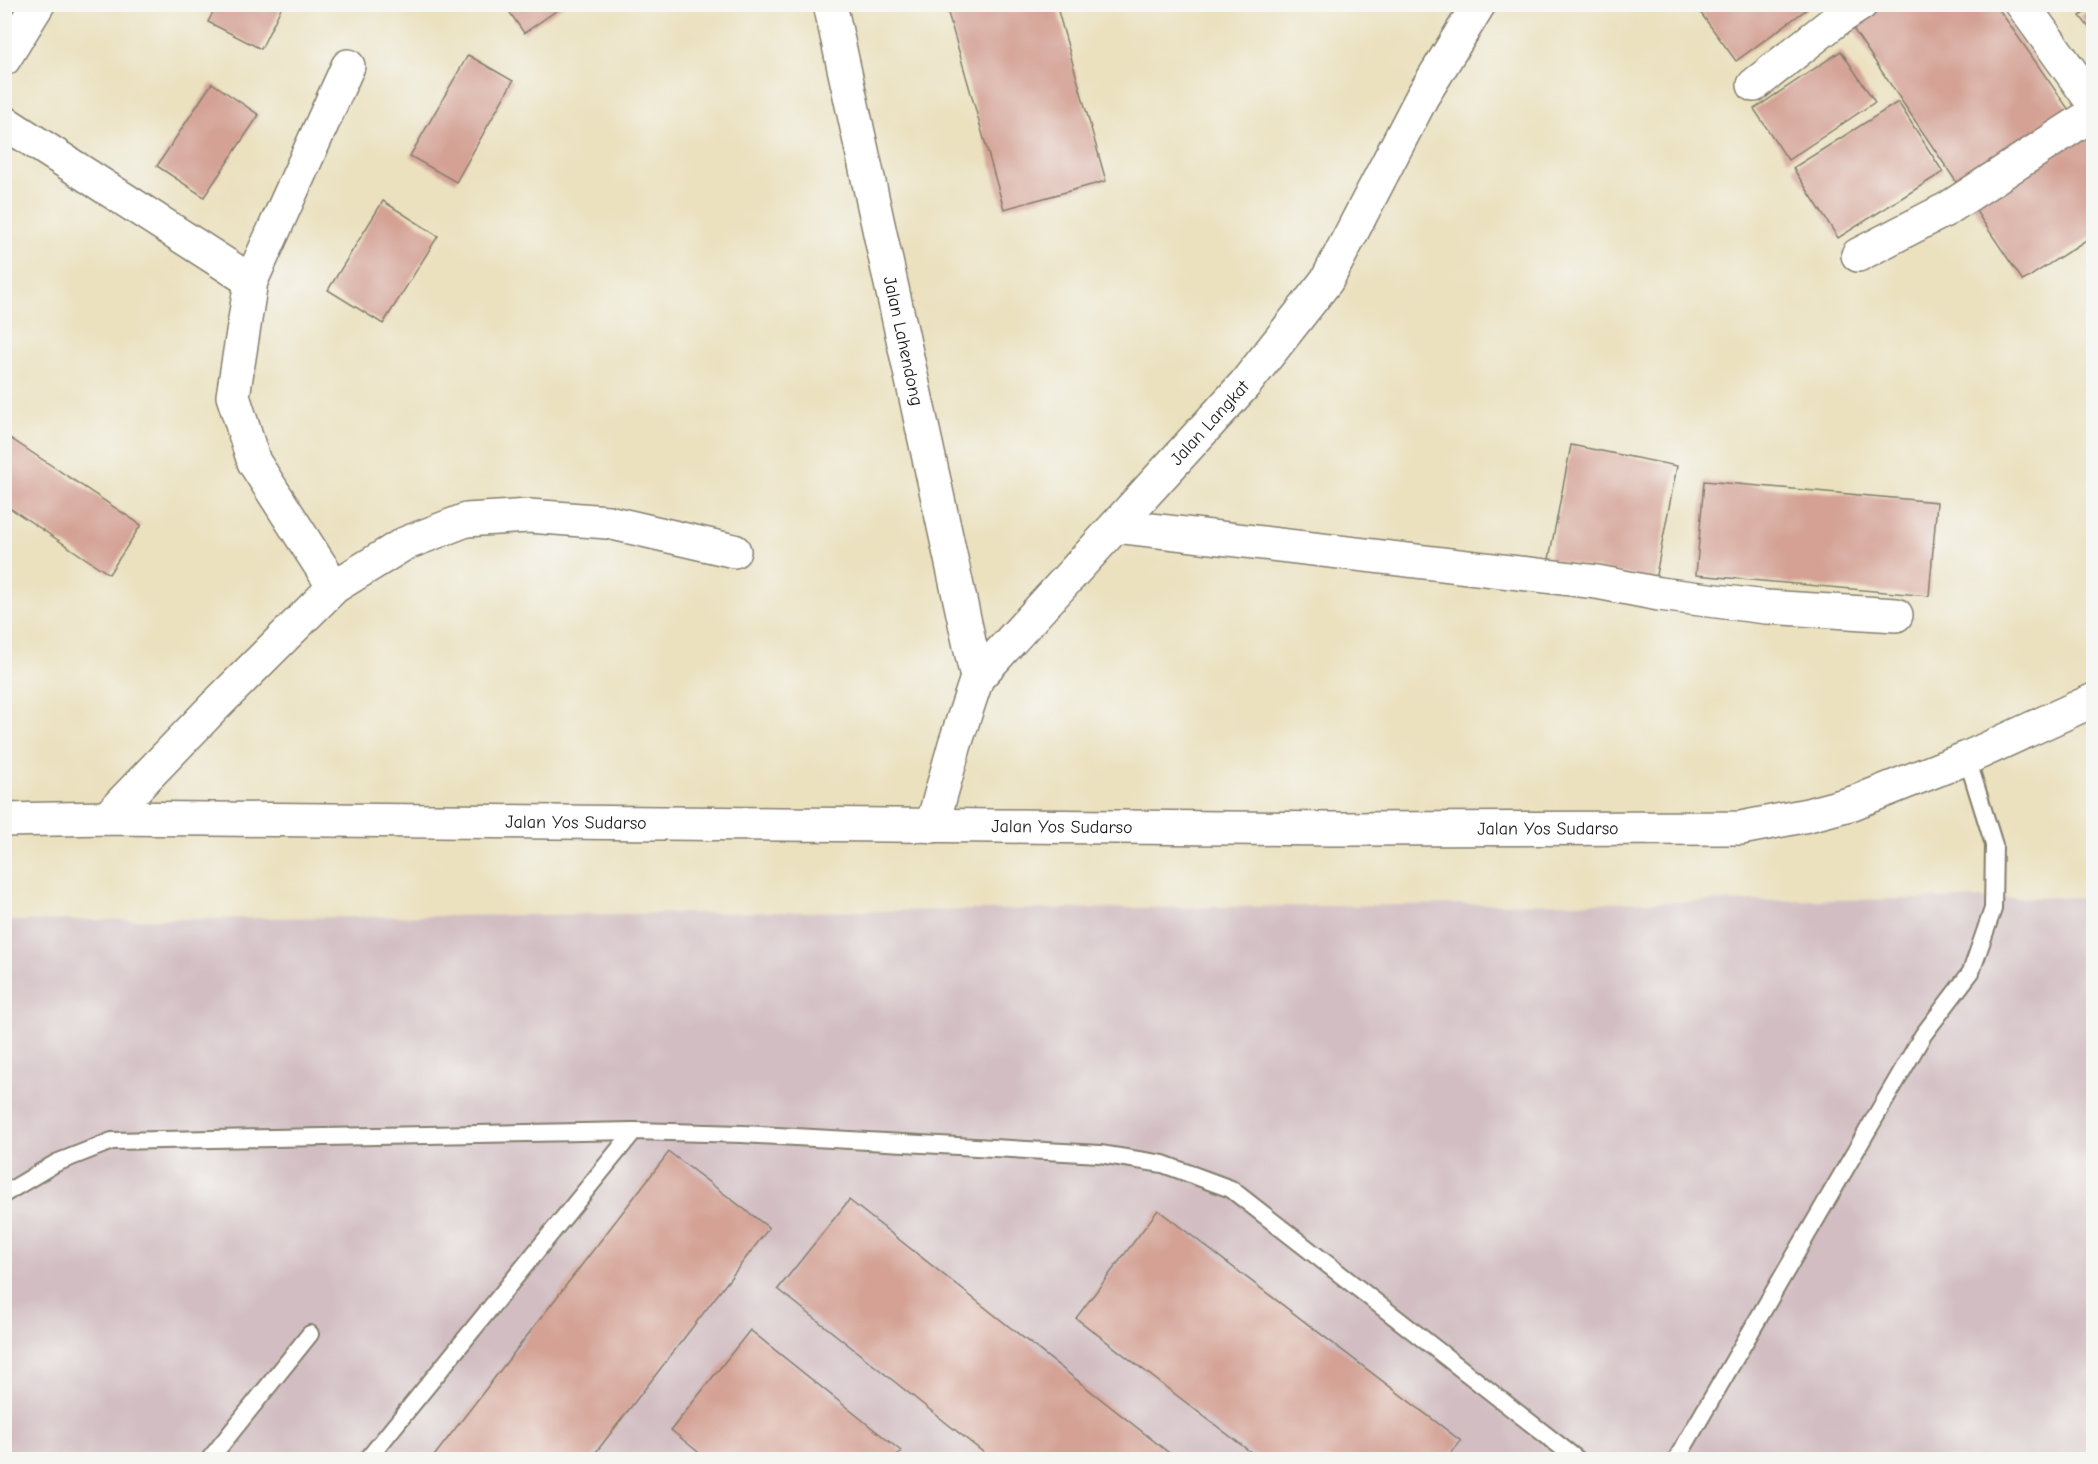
<svg xmlns="http://www.w3.org/2000/svg" width="2098" height="1464" viewBox="0 0 2098 1464" font-family="'Comic Neue',sans-serif">
	<style>
		.industrial { fill: #d2bec2 }
		.building { fill: #d4a194 }
		.lines { fill: none; stroke-linecap: round; stroke-linejoin: round }
		.service-casing { stroke: #847e6e; stroke-width: 20 }
		.minor-casing { stroke: #847e6e; stroke-width: 36 }
		.secondary-casing { stroke: #847e6e; stroke-width: 36 }
		.service { stroke: #fff; stroke-width: 16 }
		.minor { stroke: #fff; stroke-width: 33 }
		.secondary { stroke: #fff; stroke-width: 33 }
		.labels { text-anchor: middle; dominant-baseline: central; stroke-width: 6; stroke-linejoin: round; paint-order: stroke }
		.street-label { font-size: 18px; fill: #1c1c1c; stroke: #f6f6f2 }
	</style>
	<rect width="100%" height="100%" fill="#f6f6f2"/>
	<filter id="ink" filterUnits="userSpaceOnUse"><feTurbulence type="fractalNoise" baseFrequency=".0167" numOctaves="2"/><feDisplacementMap in="SourceGraphic" scale="12" xChannelSelector="R" yChannelSelector="G"/><feConvolveMatrix kernelMatrix="1 2 1 2 8 2 1 2 1" color-interpolation-filters="sRGB"/></filter>
	<filter id="wash" filterUnits="userSpaceOnUse"><feTurbulence type="fractalNoise" baseFrequency=".008" numOctaves="4" result="noise"/><feDisplacementMap in="SourceGraphic" scale="24" xChannelSelector="R" yChannelSelector="G"/><feGaussianBlur stdDeviation="1.35" result="paint"/><feColorMatrix in="noise" values="0 0 0 0 0 0 0 0 0 0 0 0 0 0 0 0 0 1.4 0 .05"/><feComposite in="paint" operator="in"/></filter>
	<g filter="url(#wash)">
		<rect width="100%" height="100%" fill="#ebe1bf"/>
		<!-- industrial -->
		<path class="industrial" d="M 2093,897 L 2093,1459 L 5,1459 L 4,921 Z"/>
		<g id="blocks">
			<!-- building -->
			<g class="building">
				<path d="M 217,4 L 283,4 L 261,49 L 208,22 Z"/>
				<path d="M 504,4 L 566,4 L 524,33 Z"/>
				<path d="M 950,4 L 1056,4 L 1106,181 L 1004,209 L 946,6 Z"/>
				<path d="M 1694,4 L 1814,4 L 1736,61 Z"/>
				<path d="M 1837,5 L 1996,5 L 2094,146 L 2094,235 L 2023,281 Z"/>
				<path d="M 2094,6 L 2094,34 L 2080,16 Z"/>
				<path d="M 1841,51 L 1875,102 L 1788,160 L 1754,109 Z"/>
				<path d="M 468,55 L 513,81 L 456,182 L 410,156 Z"/>
				<path d="M 212,83 L 259,115 L 204,197 L 157,166 Z"/>
				<path d="M 1898,102 L 1943,172 L 1838,238 L 1793,168 Z"/>
				<path d="M 383,201 L 438,236 L 383,324 L 328,290 Z"/>
				<path d="M 4,434 L 141,525 L 109,574 L 4,504 Z"/>
				<path d="M 1571,445 L 1677,466 L 1655,580 L 1549,559 Z"/>
				<path d="M 1704,481 L 1937,502 L 1929,596 L 1696,575 Z"/>
				<path d="M 669,1152 L 769,1228 L 590,1460 L 431,1460 Z"/>
				<path d="M 849,1200 L 1178,1460 L 993,1460 L 778,1289 Z"/>
				<path d="M 1158,1210 L 1461,1441 L 1446,1460 L 1261,1460 L 1076,1318 Z"/>
				<path d="M 750,1330 L 901,1451 L 894,1460 L 708,1460 L 671,1430 Z"/>
			</g>
		</g>
	</g>
	<g filter="url(#ink)">
		<use href="#blocks" fill-opacity="0" stroke="#847e6e" stroke-width="1.5"/>
		<g class="lines">
			<!-- service casing -->
			<g class="service-casing">
				<g id="service">
					<path d="M 4,1194 L 56,1163 L 112,1141 L 634,1131"/>
					<path d="M 209,1460 L 310,1334"/>
					<path d="M 367,1460 L 634,1131 L 742,1134 L 1100,1154 L 1163,1164 L 1231,1189 L 1578,1460"/>
					<path d="M 1676,1460 L 1923,1035 L 1971,972 L 1993,909 L 1994,845 L 1967,758"/>
				</g>
			</g>
			<!-- minor casing -->
			<g class="minor-casing">
				<g id="minor">
					<path id="s1" d="M 830,4 L 977,678"/>
					<path d="M 2022,4 L 2094,104"/>
					<path d="M 4,59 L 38,4"/>
					<path d="M 1754,85 L 1835,21 L 1861,4"/>
					<path d="M 4,122 L 251,281"/>
					<path d="M 1858,255 L 1947,209 L 2094,113"/>
					<path d="M 1116,526 L 1597,582 L 1659,594 L 1766,607 L 1896,615"/>
					<path d="M 334,587 L 254,462 L 233,396 L 251,281 L 348,66"/>
					<path d="M 107,818 L 213,708 L 334,587 L 404,544 L 466,520 L 529,516 L 608,522 L 734,551"/>
					<path id="s2" d="M 932,826 L 955,744 L 977,678 L 1245,384 L 1327,280 L 1422,97 L 1479,4"/>
				</g>
			</g>
			<!-- secondary casing -->
			<g class="secondary-casing">
				<g id="secondary">
					<path id="s3" d="M 4,820 L 107,818 L 1334,829 L 1741,828 L 1808,815 L 1853,803 L 1967,758 L 2094,700"/>
				</g>
			</g>
			<!-- service -->
			<use href="#service" class="service"/>
			<!-- minor -->
			<use href="#minor" class="minor"/>
			<!-- secondary -->
			<use href="#secondary" class="secondary"/>
		</g>
	</g>
	<g class="labels">
		<!-- street labels -->
		<g class="street-label">
			<text stroke="none"><textPath href="#s1" startOffset="345">Jalan Lahendong</textPath></text>
			<text stroke="none"><textPath href="#s2" startOffset="500">Jalan Langkat</textPath></text>
			<text stroke="none"><textPath href="#s3" startOffset="572">Jalan Yos Sudarso</textPath></text>
			<text stroke="none"><textPath href="#s3" startOffset="1058">Jalan Yos Sudarso</textPath></text>
			<text stroke="none"><textPath href="#s3" startOffset="1544">Jalan Yos Sudarso</textPath></text>
		</g>
	</g>
	<!-- margin -->
	<rect width="2098" height="1464" fill="none" stroke="#f6f6f2" stroke-width="24"/>
</svg>
